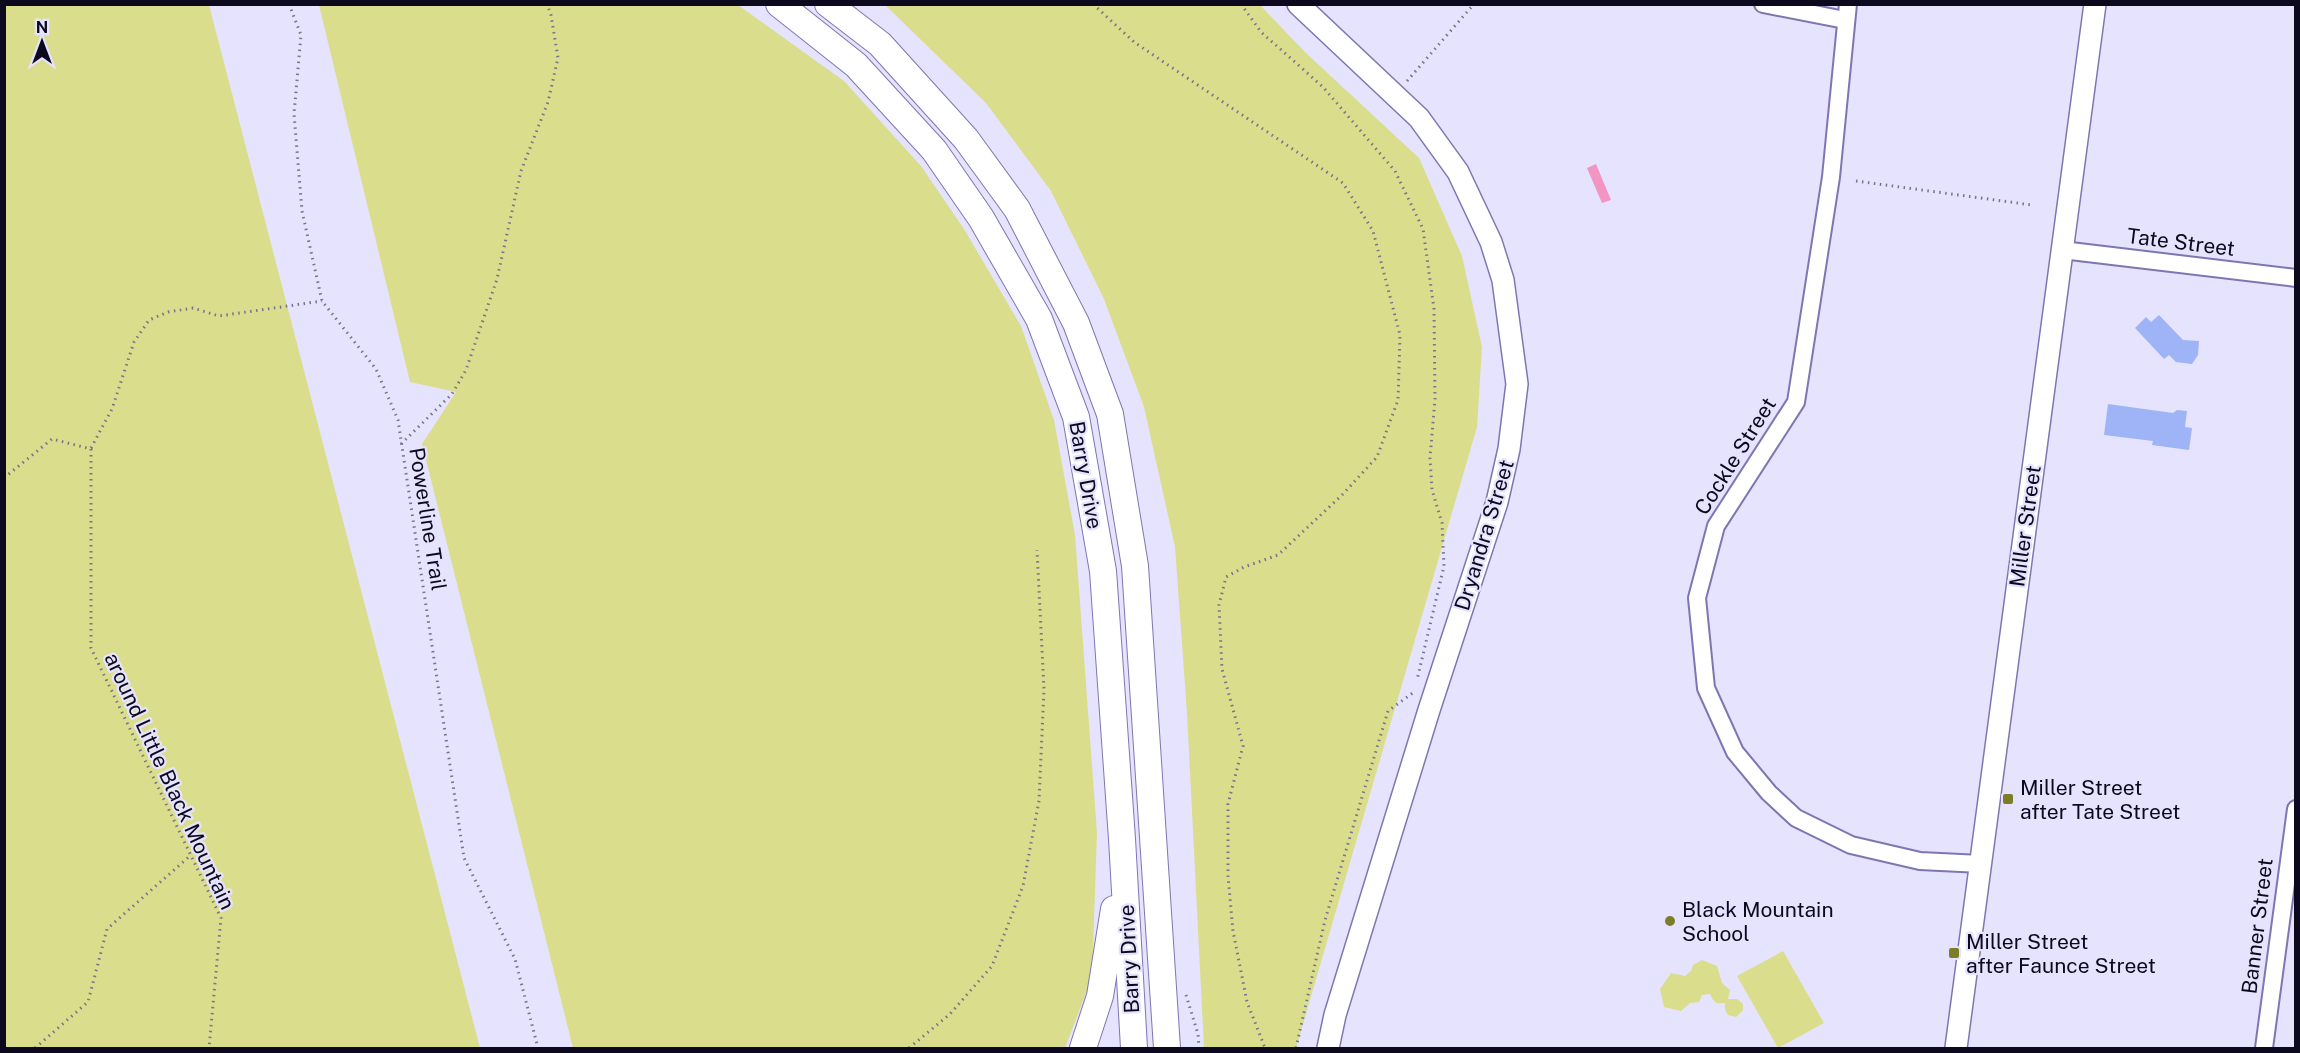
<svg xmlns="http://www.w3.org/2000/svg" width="2300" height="1053" viewBox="0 0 2300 1053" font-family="'Public Sans',sans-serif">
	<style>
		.green { fill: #dade8c }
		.water { fill: #f395c2 }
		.building { fill: #9eb4f7 }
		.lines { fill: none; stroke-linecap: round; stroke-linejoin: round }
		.minor-casing { stroke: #7f76b1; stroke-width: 20 }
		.tertiary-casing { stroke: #7f76b1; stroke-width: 24 }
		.primary-casing { stroke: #7f76b1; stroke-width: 28 }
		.path { stroke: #77748c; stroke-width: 3; stroke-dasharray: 1.5 4.5; stroke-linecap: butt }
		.minor { stroke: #fff; stroke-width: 16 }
		.tertiary { stroke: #fff; stroke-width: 21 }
		.primary { stroke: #fff; stroke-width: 26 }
		.poi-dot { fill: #7c7e27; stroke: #e5e3fd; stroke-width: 2 }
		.labels { text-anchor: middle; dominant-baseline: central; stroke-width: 4.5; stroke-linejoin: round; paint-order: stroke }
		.street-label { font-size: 21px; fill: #0c081d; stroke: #e5e3fd }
		.poi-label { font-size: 21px; fill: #0c081d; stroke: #e5e3fd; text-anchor: start }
	</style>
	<rect width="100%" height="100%" fill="#e5e3fd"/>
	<!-- green -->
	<g class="green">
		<path d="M 5,4 L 209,5 L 480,1048 L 5,1048 Z"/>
		<path d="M 319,5 L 738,5 L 844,81 L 921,166 L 964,229 L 1021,326 L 1054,420 L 1075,535 L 1097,833 L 1092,977 L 1065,1048 L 573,1048 L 422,444 L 456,392 L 410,382 Z"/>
		<path d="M 885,5 L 1260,5 L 1306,53 L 1419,158 L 1462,256 L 1482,347 L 1477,427 L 1296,1048 L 1204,1048 L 1187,713 L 1175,547 L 1144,407 L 1104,299 L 1051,191 L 986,103 Z"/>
		<path d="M 1783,951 L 1824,1023 L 1778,1048 L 1737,976 Z"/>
		<path d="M 1702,960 L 1717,966 L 1722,983 L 1730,990 L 1728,999 L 1737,999 L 1743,1004 L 1743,1010 L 1736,1017 L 1728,1015 L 1725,1010 L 1725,1003 L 1717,1003 L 1713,1000 L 1710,994 L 1702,995 L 1699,1002 L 1690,1003 L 1681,1011 L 1664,1007 L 1660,989 L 1671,973 L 1685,976 L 1691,971 L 1693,965 Z"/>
	</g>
	<!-- water -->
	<path class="water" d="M 1596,164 L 1611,200 L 1602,203 L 1587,168 Z"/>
	<!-- building -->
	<g class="building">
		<path d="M 2159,315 L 2183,340 L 2199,341 L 2198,355 L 2192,364 L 2176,362 L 2169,355 L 2164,359 L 2135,328 L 2146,317 L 2151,322 Z"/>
		<path d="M 2108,404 L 2173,413 L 2177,410 L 2187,411 L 2185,427 L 2192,428 L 2189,450 L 2152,445 L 2153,441 L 2104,435 Z"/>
	</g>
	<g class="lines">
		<!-- minor casing -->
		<g class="minor-casing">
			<g id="minor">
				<path d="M 1763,4 L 1845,20"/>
				<path d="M 1848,4 L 1831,177 L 1796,402 L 1716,526 L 1697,598 L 1706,688 L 1735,752 L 1769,793 L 1796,818 L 1851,845 L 1920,861 L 1981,864"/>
				<path d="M 2062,250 L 2296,278"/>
				<path d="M 2264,1048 L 2296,809"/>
			</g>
		</g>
		<!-- tertiary casing -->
		<g class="tertiary-casing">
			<g id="tertiary">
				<path d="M 1298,4 L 1419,118 L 1458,172 L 1491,242 L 1503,280 L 1517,384 L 1509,449 L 1497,502 L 1429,710 L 1335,1015 L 1328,1048"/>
				<path d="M 1956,1048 L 2095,4"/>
			</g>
		</g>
		<!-- primary casing -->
		<g class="primary-casing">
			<g id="primary">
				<path d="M 779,4 L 856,65 L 934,150 L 981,218 L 1039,319 L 1076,417 L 1103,571 L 1122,839 L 1134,1048"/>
				<path d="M 828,4 L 880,44 L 966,139 L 1017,209 L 1076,323 L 1110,414 L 1135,566 L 1167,1048"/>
				<path d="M 1083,1048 L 1100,996 L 1114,909"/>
			</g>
		</g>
		<!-- path -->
		<g class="path">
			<path d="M 289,4 L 301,35 L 294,114 L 302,211 L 322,301 L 376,369 L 398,420 L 464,858 L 515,959 L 538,1048"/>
			<path d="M 1093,4 L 1134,42 L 1343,183 L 1373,231 L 1400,335 L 1398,400 L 1377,457 L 1342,495 L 1278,555 L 1244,567 L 1226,577 L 1219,605 L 1222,669 L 1243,746 L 1228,804 L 1228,876 L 1233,931 L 1247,1002 L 1265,1048"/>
			<path d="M 1241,4 L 1261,32 L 1323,87 L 1395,171 L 1423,229 L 1434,309 L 1435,399 L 1430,458 L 1432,490 L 1442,523 L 1444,566 L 1417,680"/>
			<path d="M 1407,81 L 1474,4"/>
			<path d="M 1856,181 L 2032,205"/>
			<path d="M 401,444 L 452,394 L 466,370 L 497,279 L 521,171 L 548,102 L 558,58 L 551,15 L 547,4"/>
			<path d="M 91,448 L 112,409 L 134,342 L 149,320 L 168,312 L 193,308 L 219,316 L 322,301"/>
			<path d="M 4,478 L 52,439 L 91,449 L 91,648 L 221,918 L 209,1048"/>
			<path d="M 1186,995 L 1198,1034 L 1199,1048"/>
			<path d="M 35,1048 L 88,1002 L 107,929 L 191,855"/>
			<path d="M 909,1048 L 950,1014 L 992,966 L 1023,886 L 1039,801 L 1044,689 L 1037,550"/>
			<path d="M 1296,1048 L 1325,920 L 1388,711 L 1414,692"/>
		</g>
		<!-- minor -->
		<use href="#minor" class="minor"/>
		<!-- tertiary -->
		<use href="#tertiary" class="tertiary"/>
		<!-- primary -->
		<use href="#primary" class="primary"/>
	</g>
	<!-- markers -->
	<g class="poi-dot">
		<rect x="2002" y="793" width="12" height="12" rx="3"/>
		<circle cx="1670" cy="921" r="6"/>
		<rect x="1948" y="947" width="12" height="12" rx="3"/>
	</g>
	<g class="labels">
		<!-- street labels -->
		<g class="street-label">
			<text transform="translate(2181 242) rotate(7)">Tate Street</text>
			<text transform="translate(1735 456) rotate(-58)">Cockle Street</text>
			<text transform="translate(1086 475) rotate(80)">Barry Drive</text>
			<text transform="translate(428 519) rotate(81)">Powerline Trail</text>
			<text transform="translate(2025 526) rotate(-82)">Miller Street</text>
			<text transform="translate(1484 535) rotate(-73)">Dryandra Street</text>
			<text transform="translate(170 781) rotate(65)">around Little Black Mountain</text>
			<text transform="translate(2257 926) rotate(-83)">Banner Street</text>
			<text transform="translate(1129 959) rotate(-93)">Barry Drive</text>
		</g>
		<!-- poi labels -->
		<g class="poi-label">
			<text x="2020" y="787">Miller Street<tspan x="2020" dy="24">after Tate Street</tspan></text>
			<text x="1682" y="909">Black Mountain<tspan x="1682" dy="24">School</tspan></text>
			<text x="1966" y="941">Miller Street<tspan x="1966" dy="24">after Faunce Street</tspan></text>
		</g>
	</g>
	<!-- border -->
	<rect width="2300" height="1053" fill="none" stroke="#0c081d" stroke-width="12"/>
	<!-- north arrow -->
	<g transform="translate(42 42)" stroke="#e5e3fd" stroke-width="4.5" paint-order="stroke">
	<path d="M0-4.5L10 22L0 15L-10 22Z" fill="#0c081d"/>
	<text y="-9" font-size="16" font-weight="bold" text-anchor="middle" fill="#0c081d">N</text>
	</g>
</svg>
